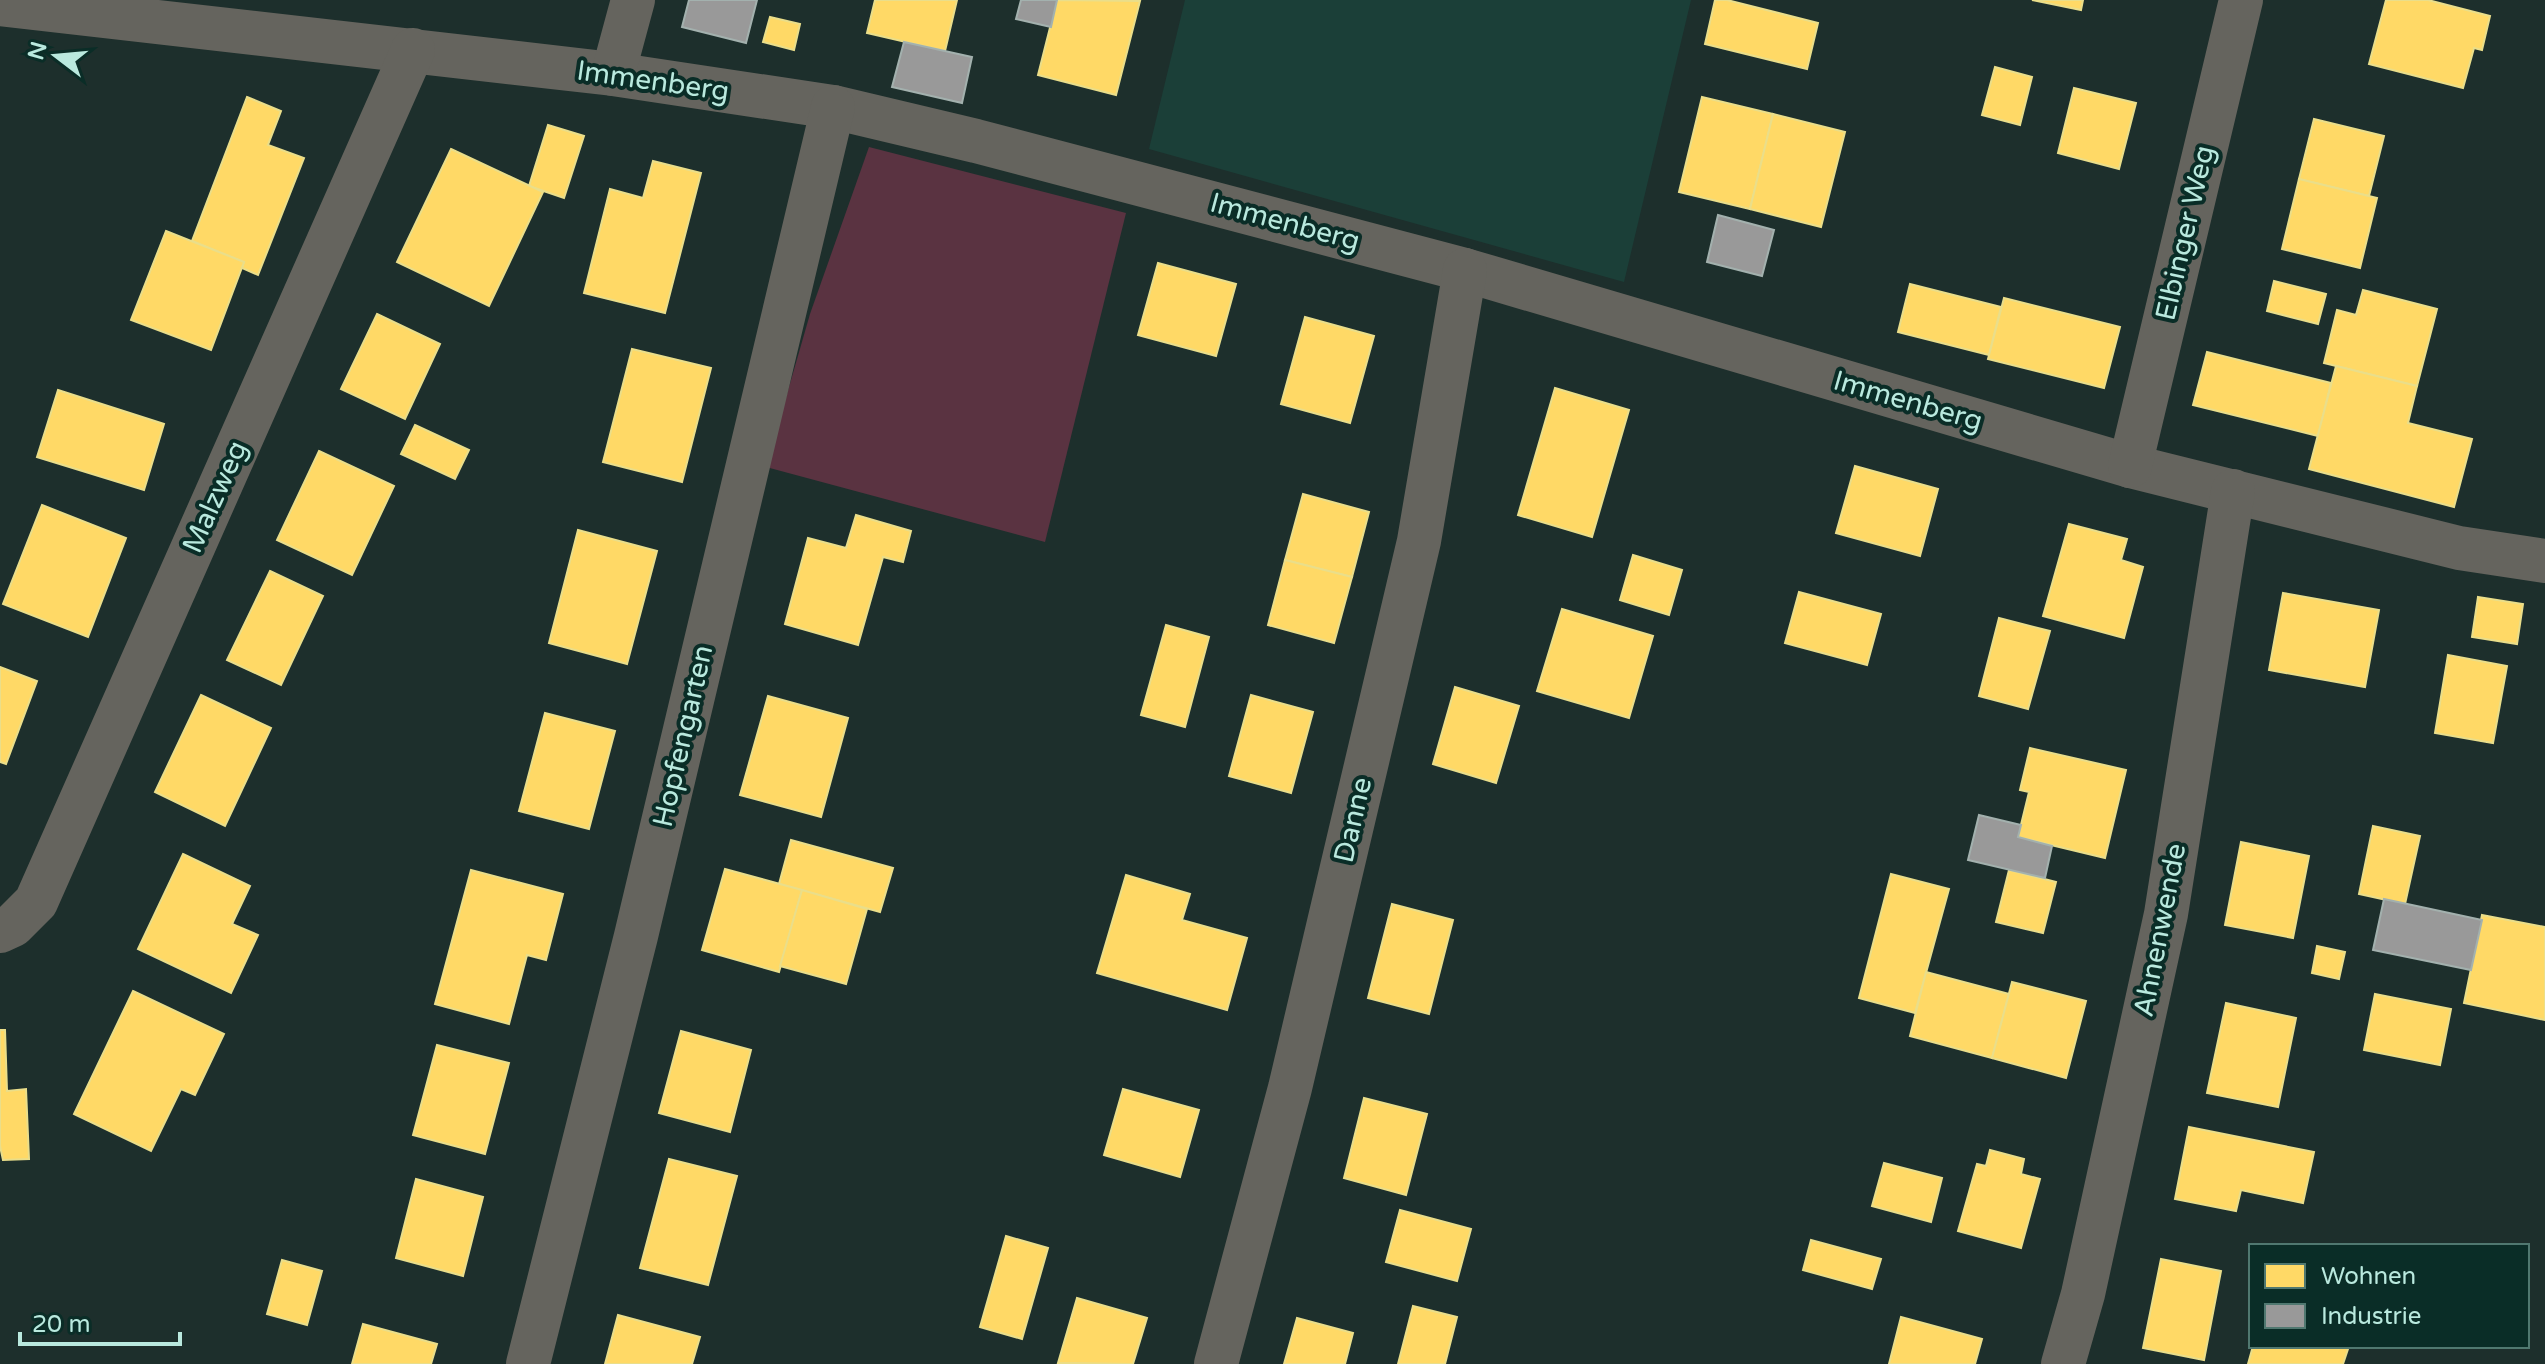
<svg xmlns="http://www.w3.org/2000/svg" width="2545" height="1364" viewBox="0 0 2545 1364" font-family="'Varela Round',sans-serif">
	<style>
		.built { fill: #1b3f38 }
		.green { fill: #5a3341 }
		.homes { fill: #ffd966; stroke: #eade8a; stroke-width: 2 }
		.industry { fill: #999; stroke: #a3b1ae; stroke-width: 2 }
		.lines { fill: none; stroke-linecap: round; stroke-linejoin: round }
		.street { stroke: #65645e; stroke-width: 44 }
		.labels { text-anchor: middle; dominant-baseline: central; stroke-width: 8; stroke-linejoin: round; paint-order: stroke }
		.street-label { font-size: 28px; fill: #b9e9de; stroke: #0a2d27 }
	</style>
	<rect width="100%" height="100%" fill="#1d2f2c"/>
	<!-- built -->
	<path class="built" d="M 1185,0 L 1691,0 L 1624,282 L 1149,149 Z"/>
	<!-- green -->
	<path class="green" d="M 869,147 L 1126,213 L 1045,542 L 766,467 L 810,314 Z"/>
	<!-- homes -->
	<g class="homes">
		<path d="M 875,0 L 957,0 L 945,51 L 867,33 Z"/>
		<path d="M 1057,0 L 1140,1 L 1116,95 L 1038,75 Z"/>
		<path d="M 1715,0 L 1727,0 L 1818,23 L 1807,69 L 1705,44 Z"/>
		<path d="M 2032,0 L 2083,0 L 2081,10 Z"/>
		<path d="M 2386,0 L 2428,0 L 2490,16 L 2482,50 L 2474,48 L 2463,88 L 2369,64 Z"/>
		<path d="M 770,17 L 800,24 L 794,50 L 763,42 Z"/>
		<path d="M 1995,67 L 2032,77 L 2020,125 L 1982,115 Z"/>
		<path d="M 2074,88 L 2136,103 L 2119,169 L 2058,153 Z"/>
		<path d="M 247,97 L 281,111 L 268,145 L 304,158 L 258,275 L 242,268 L 244,262 L 192,241 Z"/>
		<path d="M 1702,97 L 1773,114 L 1750,209 L 1679,192 Z"/>
		<path d="M 1773,114 L 1845,132 L 1821,227 L 1750,209 Z"/>
		<path d="M 2314,119 L 2384,136 L 2369,196 L 2299,179 Z"/>
		<path d="M 548,125 L 584,136 L 564,198 L 529,186 Z"/>
		<path d="M 451,149 L 543,192 L 489,306 L 397,262 Z"/>
		<path d="M 653,161 L 701,173 L 665,313 L 584,293 L 610,189 L 643,198 Z"/>
		<path d="M 2299,179 L 2377,198 L 2360,268 L 2282,249 Z"/>
		<path d="M 166,231 L 244,262 L 211,350 L 131,320 Z"/>
		<path d="M 1158,263 L 1236,284 L 1216,356 L 1138,335 Z"/>
		<path d="M 2274,281 L 2326,294 L 2318,324 L 2267,311 Z"/>
		<path d="M 1910,284 L 2001,307 L 1989,355 L 1898,332 Z"/>
		<path d="M 2363,290 L 2437,309 L 2417,386 L 2324,363 L 2337,310 L 2356,315 Z"/>
		<path d="M 2004,298 L 2120,327 L 2104,388 L 1988,359 Z"/>
		<path d="M 377,314 L 440,344 L 405,419 L 341,389 Z"/>
		<path d="M 1305,317 L 1374,336 L 1350,423 L 1281,404 Z"/>
		<path d="M 632,349 L 711,368 L 682,482 L 603,462 Z"/>
		<path d="M 2207,352 L 2331,383 L 2318,436 L 2193,405 Z"/>
		<path d="M 2336,366 L 2417,386 L 2408,423 L 2472,439 L 2454,507 L 2309,469 Z"/>
		<path d="M 1555,388 L 1629,410 L 1592,537 L 1518,515 Z"/>
		<path d="M 58,390 L 164,424 L 144,490 L 37,457 Z"/>
		<path d="M 415,425 L 469,450 L 455,479 L 401,454 Z"/>
		<path d="M 319,451 L 394,486 L 352,575 L 277,540 Z"/>
		<path d="M 1855,466 L 1938,489 L 1920,556 L 1836,533 Z"/>
		<path d="M 1303,494 L 1369,512 L 1352,577 L 1285,560 Z"/>
		<path d="M 42,505 L 126,538 L 88,637 L 3,604 Z"/>
		<path d="M 856,515 L 911,531 L 903,562 L 883,557 L 858,645 L 785,624 L 808,538 L 846,548 Z"/>
		<path d="M 2069,524 L 2127,539 L 2121,560 L 2143,567 L 2124,638 L 2043,616 Z"/>
		<path d="M 578,530 L 657,551 L 627,664 L 549,643 Z"/>
		<path d="M 1633,555 L 1682,570 L 1669,615 L 1620,600 Z"/>
		<path d="M 1285,560 L 1352,577 L 1334,643 L 1268,625 Z"/>
		<path d="M 270,571 L 323,596 L 281,685 L 227,660 Z"/>
		<path d="M 1799,592 L 1881,614 L 1867,665 L 1785,643 Z"/>
		<path d="M 2283,593 L 2379,610 L 2365,687 L 2269,670 Z"/>
		<path d="M 2478,597 L 2523,604 L 2517,644 L 2472,637 Z"/>
		<path d="M 1562,609 L 1653,636 L 1629,718 L 1537,691 Z"/>
		<path d="M 1999,618 L 2050,631 L 2028,709 L 1979,696 Z"/>
		<path d="M 1166,625 L 1209,637 L 1185,727 L 1141,715 Z"/>
		<path d="M 2448,655 L 2507,666 L 2493,743 L 2435,733 Z"/>
		<path d="M 0,667 L 37,681 L 6,764 L 0,762 Z"/>
		<path d="M 1455,687 L 1519,706 L 1496,783 L 1433,764 Z"/>
		<path d="M 201,695 L 271,728 L 225,826 L 155,792 Z"/>
		<path d="M 1251,695 L 1313,712 L 1291,793 L 1229,776 Z"/>
		<path d="M 768,696 L 848,718 L 821,817 L 740,795 Z"/>
		<path d="M 545,713 L 615,731 L 589,829 L 519,811 Z"/>
		<path d="M 2030,748 L 2126,770 L 2105,858 L 2018,837 L 2029,792 L 2020,790 Z"/>
		<path d="M 2373,826 L 2420,836 L 2405,904 L 2359,894 Z"/>
		<path d="M 791,840 L 893,868 L 880,912 L 779,884 Z"/>
		<path d="M 2241,842 L 2309,856 L 2293,938 L 2225,925 Z"/>
		<path d="M 183,854 L 250,886 L 232,924 L 258,935 L 231,993 L 138,949 Z"/>
		<path d="M 725,869 L 802,890 L 779,972 L 702,950 Z"/>
		<path d="M 471,870 L 563,894 L 546,960 L 527,955 L 509,1024 L 435,1004 Z"/>
		<path d="M 2009,870 L 2056,882 L 2043,933 L 1996,922 Z"/>
		<path d="M 1891,874 L 1949,889 L 1915,1013 L 1859,998 Z"/>
		<path d="M 1126,875 L 1190,894 L 1182,920 L 1247,938 L 1227,1010 L 1097,973 Z"/>
		<path d="M 802,890 L 867,909 L 846,984 L 780,966 Z"/>
		<path d="M 1392,904 L 1453,920 L 1429,1014 L 1368,998 Z"/>
		<path d="M 2482,915 L 2545,927 L 2545,1020 L 2464,1003 Z"/>
		<path d="M 2317,946 L 2345,952 L 2339,979 L 2312,973 Z"/>
		<path d="M 1926,972 L 2009,994 L 1992,1058 L 1910,1036 Z"/>
		<path d="M 2012,982 L 2086,1001 L 2066,1078 L 1992,1058 Z"/>
		<path d="M 133,991 L 224,1034 L 195,1095 L 181,1089 L 151,1151 L 74,1114 Z"/>
		<path d="M 2375,994 L 2451,1009 L 2440,1065 L 2364,1050 Z"/>
		<path d="M 2226,1003 L 2296,1018 L 2278,1107 L 2207,1093 Z"/>
		<path d="M 0,1030 L 5,1030 L 7,1091 L 26,1089 L 29,1159 L 3,1160 L 0,1146 Z"/>
		<path d="M 681,1031 L 751,1050 L 730,1132 L 659,1113 Z"/>
		<path d="M 437,1045 L 509,1063 L 485,1154 L 413,1135 Z"/>
		<path d="M 1123,1089 L 1199,1110 L 1180,1177 L 1104,1155 Z"/>
		<path d="M 1364,1098 L 1427,1114 L 1406,1195 L 1344,1178 Z"/>
		<path d="M 2189,1127 L 2314,1152 L 2303,1203 L 2241,1190 L 2236,1211 L 2175,1199 Z"/>
		<path d="M 1990,1150 L 2024,1159 L 2021,1174 L 2040,1179 L 2021,1248 L 1958,1231 L 1977,1164 L 1986,1166 Z"/>
		<path d="M 669,1159 L 737,1176 L 708,1285 L 640,1268 Z"/>
		<path d="M 1884,1163 L 1942,1178 L 1931,1222 L 1872,1206 Z"/>
		<path d="M 416,1179 L 483,1197 L 463,1276 L 396,1258 Z"/>
		<path d="M 1400,1210 L 1471,1229 L 1457,1281 L 1386,1262 Z"/>
		<path d="M 1006,1236 L 1048,1248 L 1022,1339 L 980,1327 Z"/>
		<path d="M 1811,1240 L 1881,1259 L 1872,1289 L 1803,1270 Z"/>
		<path d="M 2161,1259 L 2221,1271 L 2204,1360 L 2143,1348 Z"/>
		<path d="M 282,1260 L 322,1271 L 307,1325 L 267,1314 Z"/>
		<path d="M 1077,1298 L 1147,1318 L 1133,1364 L 1058,1363 Z"/>
		<path d="M 1413,1306 L 1457,1317 L 1445,1364 L 1398,1364 Z"/>
		<path d="M 618,1315 L 700,1337 L 692,1364 L 605,1364 Z"/>
		<path d="M 1901,1317 L 1982,1339 L 1975,1364 L 1889,1364 Z"/>
		<path d="M 1297,1318 L 1353,1333 L 1345,1364 L 1284,1364 Z"/>
		<path d="M 363,1324 L 437,1344 L 431,1364 L 352,1364 Z"/>
		<path d="M 2253,1346 L 2349,1346 L 2343,1364 L 2248,1364 Z"/>
	</g>
	<!-- industry -->
	<g class="industry">
		<path d="M 689,0 L 757,0 L 746,43 L 682,27 Z"/>
		<path d="M 1021,0 L 1057,0 L 1051,27 L 1016,19 Z"/>
		<path d="M 904,42 L 972,57 L 962,103 L 892,87 Z"/>
		<path d="M 1718,215 L 1774,230 L 1762,276 L 1707,262 Z"/>
		<path d="M 1979,815 L 2021,825 L 2018,837 L 2052,846 L 2045,878 L 1968,860 Z"/>
		<path d="M 2384,899 L 2482,920 L 2471,970 L 2373,950 Z"/>
	</g>
	<g class="lines">
		<!-- street -->
		<g class="street">
			<path d="M 0,4 L 613,74 L 833,107 L 976,141 L 1465,270 L 2130,466 L 2459,548 L 2545,561"/>
			<path d="M 613,74 L 633,0"/>
			<path d="M 2130,466 L 2241,0"/>
			<path d="M 0,931 L 13,925 L 36,902 L 413,50"/>
			<path d="M 528,1364 L 636,936 L 833,107"/>
			<path d="M 1216,1364 L 1290,1088 L 1419,541 L 1465,270"/>
			<path d="M 2063,1364 L 2083,1294 L 2166,914 L 2233,491"/>
		</g>
	</g>
	<g class="labels">
		<!-- street labels -->
		<g class="street-label">
			<text transform="translate(653 81) rotate(8)">Immenberg</text>
			<text transform="translate(1285 222) rotate(15)">Immenberg</text>
			<text transform="translate(2185 233) rotate(-77)">Elbinger Weg</text>
			<text transform="translate(1908 401) rotate(16)">Immenberg</text>
			<text transform="translate(215 497) rotate(-66)">Malzweg</text>
			<text transform="translate(683 736) rotate(-77)">Hopfengarten</text>
			<text transform="translate(1353 820) rotate(-77)">Danne</text>
			<text transform="translate(2160 930) rotate(-79)">Ahnenwende</text>
		</g>
	</g>
	<!-- legend -->
	<rect x="2249" y="1244" width="280" height="104" fill="#0a2d27" stroke="#507870" stroke-width="2"/>
	<rect x="2265" y="1264" width="40" height="24" fill="#ffd966" stroke="#507870" stroke-width="2"/>
	<text x="2321" y="1284" font-size="24" fill="#b9e9de">Wohnen</text>
	<rect x="2265" y="1304" width="40" height="24" fill="#999999" stroke="#507870" stroke-width="2"/>
	<text x="2321" y="1324" font-size="24" fill="#b9e9de">Industrie</text>
	<!-- north arrow -->
	<g transform="translate(56 56) rotate(286)" stroke="#0a2d27" stroke-width="6" paint-order="stroke">
	<path d="M0-6L14 30L0 20L-14 30Z" fill="#b9e9de"/>
	<text y="-12" font-size="22" font-weight="bold" text-anchor="middle" fill="#b9e9de">N</text>
	</g>
	<!-- scale -->
	<path d="M20 1332v12h160v-12" fill="none" stroke="#b9e9de" stroke-width="4"/>
	<text x="32" y="1332" font-size="24" fill="#b9e9de" stroke="#0a2d27" stroke-width="6" paint-order="stroke">20 m</text>
</svg>
